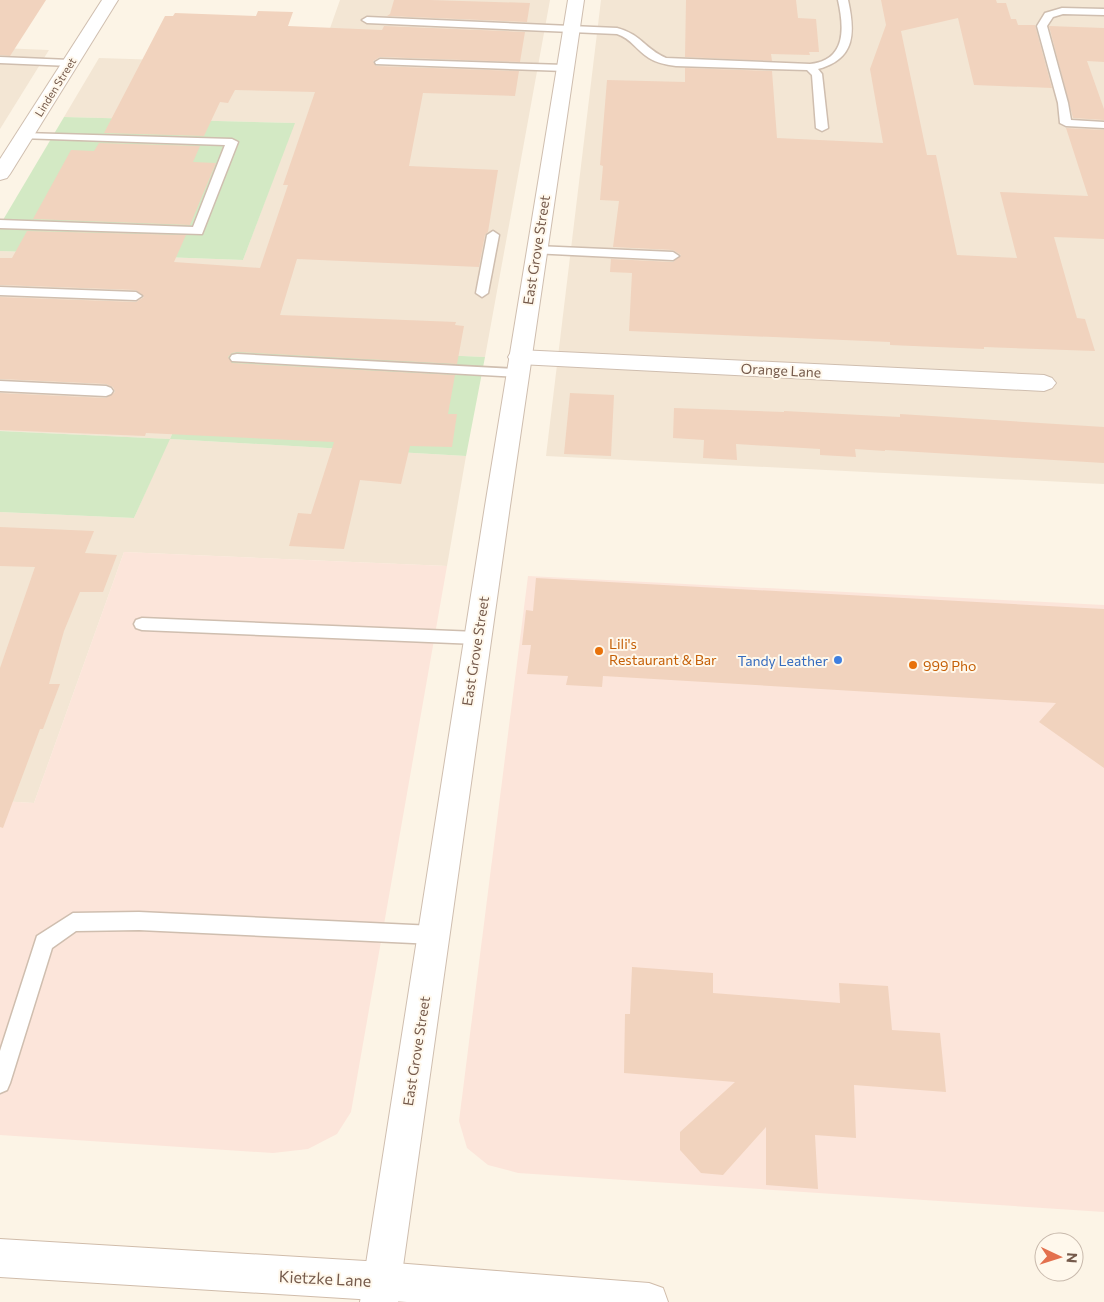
<svg xmlns="http://www.w3.org/2000/svg" width="1104" height="1302" viewBox="0 0 1104 1302" font-family="Commissioner,sans-serif">
	<style>
		.residential { fill: #f3e6d4 }
		.commercial { fill: #fce5da }
		.green { fill: #d3e9c4 }
		.building { fill: #f1d3be }
		.lines { fill: none; stroke-linecap: round; stroke-linejoin: round }
		.service-casing { stroke: #cfbeaf; stroke-width: 3 }
		.minor-casing { stroke: #cfbeaf; stroke-width: 2 }
		.tertiary-casing { stroke: #cfbeaf; stroke-width: 2 }
		.secondary-casing { stroke: #d0bcaa; stroke-width: 2 }
		.service { fill: #fff; fill-rule: evenodd }
		.minor { fill: #fff; fill-rule: evenodd }
		.tertiary { fill: #fff; fill-rule: evenodd }
		.secondary { fill: #fff; fill-rule: evenodd }
		.food-dot { fill: #e8710a; stroke: #fff8ec; stroke-width: 2 }
		.shop-dot { fill: #3f7fe0; stroke: #fff8ec; stroke-width: 2 }
		.labels { text-anchor: middle; dominant-baseline: central; stroke-width: 4; stroke-linejoin: round; paint-order: stroke }
		.far-street-label { font-size: 11px; fill: #755a4b; stroke: #fff8ec }
		.street-label { font-size: 14px; fill: #755a4b; stroke: #fff8ec }
		.food-label { font-size: 14px; fill: #c56008; stroke: #fff8ec; text-anchor: start }
		.shop-label { font-size: 14px; fill: #366cbe; stroke: #fff8ec; text-anchor: end }
		.near-street-label { font-size: 16px; fill: #755a4b; stroke: #fff8ec }
	</style>
	<rect width="100%" height="100%" fill="#fcf4e6"/>
	<!-- residential -->
	<g class="residential">
		<path d="M 340,0 L 550,0 L 485,357 L 209,345 L 170,439 L 466,456 L 447,566 L 124,552 L 34,803 L 0,801 L 0,512 L 134,518 L 169,439 L 0,431 L 0,251 L 243,260 L 294,123 L 64,117 L 99,58 L 317,65 Z"/>
		<path d="M 601,0 L 1104,0 L 1104,484 L 546,456 Z"/>
		<path d="M 0,48 L 49,50 L 0,129 Z"/>
	</g>
	<!-- commercial -->
	<g class="commercial">
		<path d="M 124,552 L 447,566 L 351,1112 L 337,1134 L 308,1149 L 273,1153 L 0,1135 L 0,801 L 34,803 Z"/>
		<path d="M 528,576 L 1104,605 L 1104,1212 L 518,1173 L 488,1165 L 467,1148 L 459,1121 Z"/>
	</g>
	<!-- green -->
	<g class="green">
		<path d="M 64,117 L 295,123 L 243,260 L 0,251 L 0,225 Z"/>
		<path d="M 209,345 L 485,357 L 466,456 L 170,439 L 134,518 L 0,512 L 0,431 L 170,439 Z"/>
	</g>
	<!-- building -->
	<g class="building">
		<path d="M 0,0 L 46,0 L 10,56 L 0,55 Z"/>
		<path d="M 394,0 L 430,0 L 530,3 L 527,22 L 387,16 L 390,14 Z"/>
		<path d="M 686,0 L 796,0 L 798,18 L 816,19 L 819,52 L 809,52 L 810,55 L 771,54 L 772,61 L 685,57 Z"/>
		<path d="M 881,0 L 996,0 L 997,3 L 1006,3 L 1011,19 L 1016,19 L 1018,25 L 1035,25 L 1052,88 L 974,85 L 958,18 L 901,31 L 927,155 L 936,155 L 957,255 L 1017,258 L 1000,192 L 1088,196 L 1066,128 L 1104,130 L 1104,239 L 1054,237 L 1077,318 L 1085,319 L 1095,351 L 984,347 L 984,349 L 890,345 L 890,342 L 629,331 L 632,273 L 610,272 L 611,259 L 673,262 L 681,255 L 673,250 L 613,247 L 619,201 L 600,200 L 603,166 L 600,165 L 607,80 L 685,82 L 685,68 L 772,71 L 777,138 L 883,143 L 870,69 L 886,25 Z"/>
		<path d="M 258,11 L 293,12 L 288,26 L 382,30 L 384,26 L 525,32 L 520,62 L 380,57 L 373,61 L 376,66 L 519,71 L 515,96 L 423,93 L 409,166 L 498,170 L 488,232 L 485,235 L 479,267 L 297,259 L 280,315 L 456,322 L 455,325 L 464,326 L 457,364 L 237,352 L 232,353 L 228,357 L 232,363 L 455,375 L 448,414 L 457,414 L 452,447 L 410,446 L 401,484 L 360,480 L 344,549 L 289,546 L 298,513 L 311,514 L 334,442 L 146,433 L 145,436 L 0,430 L 0,393 L 106,398 L 115,392 L 113,387 L 106,384 L 0,379 L 0,297 L 136,302 L 144,297 L 136,290 L 0,285 L 0,258 L 12,258 L 27,231 L 186,235 L 174,262 L 260,268 L 288,185 L 283,185 L 315,92 L 235,90 L 228,103 L 220,102 L 204,136 L 104,133 L 165,16 L 173,16 L 175,13 L 256,16 Z"/>
		<path d="M 1049,26 L 1104,28 L 1104,62 L 1087,61 L 1104,109 L 1104,120 L 1073,118 Z"/>
		<path d="M 99,143 L 200,146 L 193,162 L 216,163 L 190,225 L 33,219 L 71,150 L 94,151 Z"/>
		<path d="M 570,393 L 614,395 L 611,456 L 564,454 Z"/>
		<path d="M 674,408 L 784,412 L 784,411 L 900,417 L 900,414 L 1104,427 L 1104,463 L 885,450 L 885,451 L 855,449 L 856,457 L 820,455 L 820,449 L 736,444 L 737,460 L 703,458 L 704,440 L 673,438 Z"/>
		<path d="M 0,527 L 94,531 L 85,553 L 117,555 L 103,592 L 80,592 L 64,631 L 49,684 L 60,684 L 43,729 L 40,729 L 3,828 L 0,827 L 0,668 L 35,567 L 0,566 Z"/>
		<path d="M 536,578 L 1104,609 L 1104,768 L 1039,722 L 1056,703 L 603,676 L 602,687 L 566,685 L 568,676 L 527,674 L 531,645 L 522,645 L 526,610 L 533,611 Z"/>
		<path d="M 632,967 L 713,973 L 713,993 L 840,1003 L 839,983 L 888,986 L 892,1030 L 940,1033 L 946,1092 L 854,1085 L 856,1138 L 815,1135 L 818,1189 L 766,1185 L 766,1127 L 723,1175 L 701,1173 L 680,1150 L 680,1132 L 735,1082 L 624,1073 L 625,1014 L 630,1014 Z"/>
	</g>
	<g class="lines">
		<!-- service casing -->
		<g class="service-casing">
			<g id="service">
				<path d="M 838,0 L 848,0 C 855,32 856,59 818,69 L 822,74 L 828,128 L 822,131 L 816,128 L 812,75 L 807,70 L 676,66 C 667,65 657,63 649,58 C 637,51 631,38 617,34 L 367,23 L 362,20 L 367,17 L 617,28 C 641,34 645,49 666,58 L 810,64 C 847,60 844,27 838,0 Z"/>
				<path d="M 1062,8 L 1104,9 L 1104,15 L 1063,14 L 1053,17 L 1047,26 L 1068,103 L 1071,120 L 1104,122 L 1104,128 L 1066,126 L 1060,123 L 1058,103 L 1037,26 L 1045,13 Z"/>
				<path d="M 0,57 L 70,60 L 75,63 L 70,66 L 0,63 Z"/>
				<path d="M 380,59 L 565,65 L 570,68 L 565,71 L 376,64 L 375,62 Z"/>
				<path d="M 24,133 L 232,139 L 238,142 L 202,234 L 0,228 L 0,220 L 193,227 L 225,145 L 20,138 L 18,136 L 20,134 Z"/>
				<path d="M 493,231 L 499,235 L 488,293 L 482,297 L 476,293 L 487,235 Z"/>
				<path d="M 536,246 L 673,252 L 679,256 L 673,260 L 532,253 L 530,250 Z"/>
				<path d="M 0,287 L 136,292 L 142,296 L 136,300 L 0,295 Z"/>
				<path d="M 237,354 L 517,369 L 522,370 L 524,373 L 522,376 L 517,377 L 232,361 L 230,358 L 232,355 Z"/>
				<path d="M 0,381 L 106,386 L 111,388 L 113,391 L 111,394 L 106,396 L 0,391 Z"/>
				<path d="M 142,618 L 477,632 L 483,634 L 485,638 L 483,642 L 477,644 L 142,630 L 136,628 L 134,624 L 136,620 Z"/>
				<path d="M 139,912 L 434,926 L 441,929 L 444,935 L 441,941 L 434,944 L 139,930 L 76,931 L 52,948 L 10,1083 L 7,1090 L 0,1093 L 0,1051 L 37,936 L 73,913 Z"/>
			</g>
		</g>
		<!-- minor casing -->
		<g class="minor-casing">
			<g id="minor">
				<path d="M 102,0 L 118,0 L 10,174 L 7,178 L 0,180 L 0,159 Z"/>
				<path d="M 519,350 L 1044,375 L 1052,378 L 1056,383 L 1052,388 L 1044,391 L 519,364 L 511,362 L 508,357 L 511,352 Z"/>
			</g>
		</g>
		<!-- tertiary casing -->
		<g class="tertiary-casing">
			<path id="tertiary" d="M 568,0 L 584,0 L 510,506 L 398,1302 L 360,1302 L 485,506 Z"/>
		</g>
		<!-- secondary casing -->
		<g class="secondary-casing">
			<path id="secondary" d="M 0,1239 L 382,1262 L 649,1283 L 663,1288 L 668,1302 L 407,1302 L 0,1277 Z"/>
		</g>
		<!-- service -->
		<use href="#service" class="service"/>
		<!-- minor -->
		<use href="#minor" class="minor"/>
		<!-- tertiary -->
		<use href="#tertiary" class="tertiary"/>
		<!-- secondary -->
		<use href="#secondary" class="secondary"/>
	</g>
	<!-- markers -->
	<g class="food-dot">
		<circle cx="599" cy="651" r="5"/>
		<circle cx="913" cy="665" r="5"/>
	</g>
	<circle class="shop-dot" cx="838" cy="660" r="5"/>
	<g class="labels">
		<!-- far-street labels -->
		<g class="far-street-label">
			<text transform="translate(55 87) rotate(-58)">Linden Street</text>
		</g>
		<!-- street labels -->
		<g class="street-label">
			<text transform="translate(536 250) rotate(-81)">East Grove Street</text>
			<text transform="translate(781 370) rotate(3)">Orange Lane</text>
			<text transform="translate(475 651) rotate(-81)">East Grove Street</text>
			<text transform="translate(416 1051) rotate(-81)">East Grove Street</text>
		</g>
		<!-- food labels -->
		<g class="food-label">
			<text x="609" y="643">Lili's<tspan x="609" dy="16">Restaurant &amp; Bar</tspan></text>
			<text x="923" y="665">999 Pho</text>
		</g>
		<!-- shop labels -->
		<g class="shop-label">
			<text x="828" y="660">Tandy Leather</text>
		</g>
		<!-- near-street labels -->
		<g class="near-street-label">
			<text transform="translate(325 1278) rotate(3)">Kietzke Lane</text>
		</g>
	</g>
	<!-- north arrow -->
	<g transform="translate(1059 1257) rotate(94)"><circle r="24" fill="#fff8ec" stroke="#c8b9ac"/>
	<path d="M0-4L9 19L0 12L-9 19Z" fill="#e3714e"/>
	<text y="-8" font-size="14" font-weight="bold" text-anchor="middle" fill="#755a4b">N</text>
	</g>
</svg>
